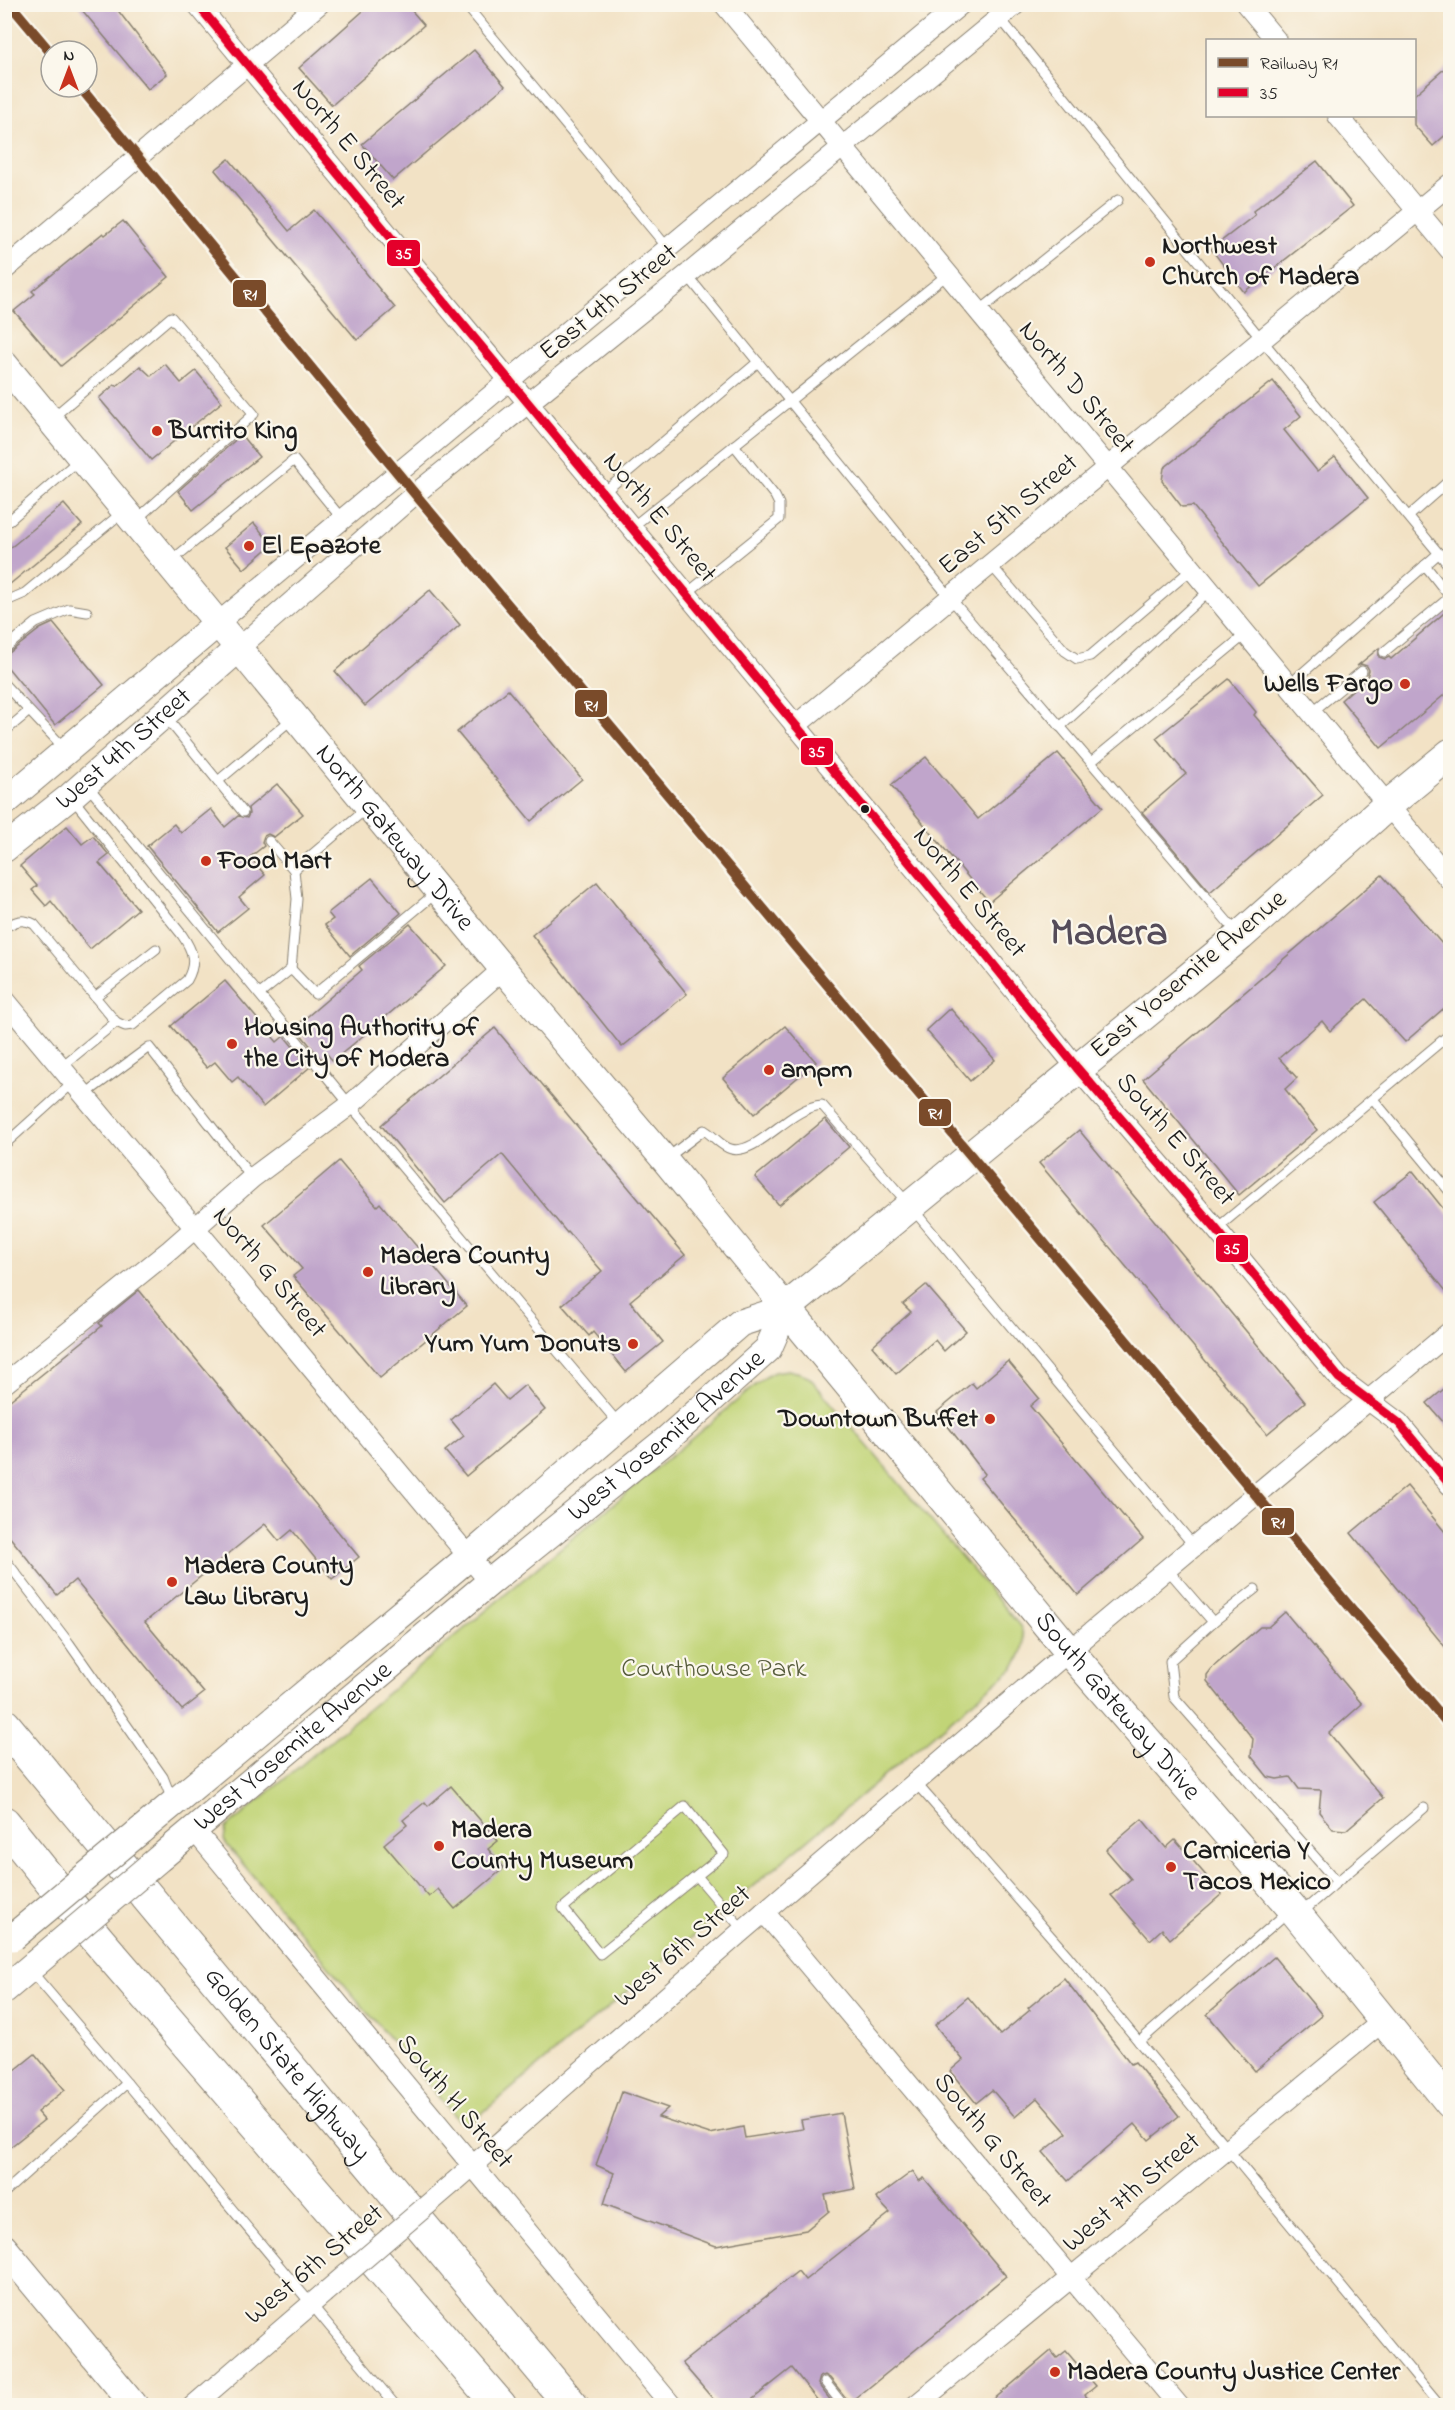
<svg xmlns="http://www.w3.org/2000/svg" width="1455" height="2410" viewBox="0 0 1455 2410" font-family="'Indie Flower',sans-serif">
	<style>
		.green { fill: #c1d477; stroke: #6e784a; stroke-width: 1.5 }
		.building { fill: #c0a5cb }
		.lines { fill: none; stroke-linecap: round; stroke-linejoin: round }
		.lane-casing { stroke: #877f70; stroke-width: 11 }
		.street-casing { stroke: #877f70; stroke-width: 22 }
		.secondary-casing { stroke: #877f70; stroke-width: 29 }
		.primary-casing { stroke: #877f70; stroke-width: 32 }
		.highway-casing { stroke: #877f70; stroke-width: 35 }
		.lane { stroke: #fff; stroke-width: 9 }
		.street { stroke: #fff; stroke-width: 20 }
		.secondary { stroke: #fff; stroke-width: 27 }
		.primary { stroke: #fff; stroke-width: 30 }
		.highway { stroke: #fff; stroke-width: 33 }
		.street-bridge-casing { stroke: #877f70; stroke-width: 22; stroke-linecap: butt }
		.secondary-bridge-casing { stroke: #877f70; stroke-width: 29; stroke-linecap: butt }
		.street-bridge { stroke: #fff; stroke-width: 20 }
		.secondary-bridge { stroke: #fff; stroke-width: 27 }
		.bus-1-casing { stroke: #fbf7ec; stroke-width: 14 }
		.bus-1 { stroke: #e4002b; stroke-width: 9 }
		.rail-1-casing { stroke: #fbf7ec; stroke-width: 15 }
		.rail-1 { stroke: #7a4b2a; stroke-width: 10 }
		.poi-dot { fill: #c8321e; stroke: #fbf7ec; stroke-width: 2 }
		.bus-dot { fill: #1c1c1c; stroke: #fbf7ec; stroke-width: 2 }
		.labels { text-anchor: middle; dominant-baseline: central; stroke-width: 4.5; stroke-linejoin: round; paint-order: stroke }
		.street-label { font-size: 27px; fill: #1c1c1c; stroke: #fbf7ec }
		.poi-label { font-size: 27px; font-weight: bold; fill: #1c1c1c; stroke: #fbf7ec; text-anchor: start }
		.park-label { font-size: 27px; fill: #565c3c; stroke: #fbf7ec }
		.town-label { font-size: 39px; font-weight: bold; fill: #554c59; stroke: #fbf7ec }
		.line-badge { stroke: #fbf7ec; stroke-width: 2 }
		.badge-label { font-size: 16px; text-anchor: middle; font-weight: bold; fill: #fff }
	</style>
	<rect width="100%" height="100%" fill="#fbf7ec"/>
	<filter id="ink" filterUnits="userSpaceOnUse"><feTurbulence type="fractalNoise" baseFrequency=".0167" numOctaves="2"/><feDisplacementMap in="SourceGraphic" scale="12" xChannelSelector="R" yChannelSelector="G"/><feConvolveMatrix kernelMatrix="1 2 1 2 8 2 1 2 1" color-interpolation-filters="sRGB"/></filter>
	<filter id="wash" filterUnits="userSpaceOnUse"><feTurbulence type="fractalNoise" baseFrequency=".008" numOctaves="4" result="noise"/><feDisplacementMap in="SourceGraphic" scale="24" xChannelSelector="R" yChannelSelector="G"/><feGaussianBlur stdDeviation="1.35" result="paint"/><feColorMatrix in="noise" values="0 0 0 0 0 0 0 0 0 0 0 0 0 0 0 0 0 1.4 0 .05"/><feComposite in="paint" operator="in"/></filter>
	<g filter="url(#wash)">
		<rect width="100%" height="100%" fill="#f2e2c5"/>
		<!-- green -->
		<path class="green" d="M 788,1370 L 800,1373 L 810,1378 L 1020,1626 C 1027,1642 1024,1654 1013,1668 L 474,2120 L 466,2123 L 458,2120 L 227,1845 L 224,1840 L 226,1828 L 764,1378 L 774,1372 Z"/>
		<g id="blocks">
			<!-- building -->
			<g class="building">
				<path d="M 77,4 L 113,4 L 167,74 L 148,89 Z"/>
				<path d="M 371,4 L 406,4 L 424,25 L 332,105 L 299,68 Z"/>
				<path d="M 474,50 L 505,86 L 393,180 L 362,144 Z"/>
				<path d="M 1450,64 L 1450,131 L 1433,146 L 1414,125 L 1414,95 Z"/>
				<path d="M 229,159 L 289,231 L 314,210 L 395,308 L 357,340 L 215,170 Z"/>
				<path d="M 1317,161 L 1353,206 L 1244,292 L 1211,249 L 1255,215 L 1253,211 Z"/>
				<path d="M 123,221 L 169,277 L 61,366 L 14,311 L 35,294 L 32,291 L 103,233 L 105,235 Z"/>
				<path d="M 165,364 L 181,383 L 196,371 L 222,402 L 151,460 L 99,398 L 114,385 L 117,386 L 140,366 L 151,376 Z"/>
				<path d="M 1273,381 L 1301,416 L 1284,430 L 1317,471 L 1335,457 L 1368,498 L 1258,586 L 1193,506 L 1182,507 L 1162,481 L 1164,468 Z"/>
				<path d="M 241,435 L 259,457 L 193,510 L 178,491 Z"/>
				<path d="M 64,504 L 82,525 L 4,589 L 4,553 Z"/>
				<path d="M 254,523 L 272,545 L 244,569 L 225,547 Z"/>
				<path d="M 430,590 L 460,625 L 365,706 L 335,671 Z"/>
				<path d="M 1450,608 L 1450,690 L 1381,748 L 1341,700 L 1367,677 L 1369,670 L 1367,666 L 1361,664 L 1357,666 L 1379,648 L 1379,657 L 1385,659 L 1389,657 L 1391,659 Z"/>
				<path d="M 53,623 L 104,685 L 55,725 L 4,663 L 4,657 L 40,629 Z"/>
				<path d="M 1229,679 L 1256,712 L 1254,715 L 1323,795 L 1210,892 L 1142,812 L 1186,774 L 1156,738 Z"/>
				<path d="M 508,690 L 582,779 L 531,821 L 457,732 Z"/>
				<path d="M 1058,753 L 1103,807 L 989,902 L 891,785 L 926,757 L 978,819 Z"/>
				<path d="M 277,784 L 303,814 L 274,837 L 268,834 L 264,836 L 262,842 L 264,846 L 250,857 L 265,875 L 239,897 L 248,908 L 218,932 L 147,846 L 174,824 L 181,833 L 211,809 L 225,827 L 238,816 L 247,818 L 249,814 L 248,808 Z"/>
				<path d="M 67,826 L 82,844 L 93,836 L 109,855 L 99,863 L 138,909 L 90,949 L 51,901 L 46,906 L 32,890 L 37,886 L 20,866 Z"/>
				<path d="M 1382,875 L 1450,953 L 1450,1003 L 1405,1042 L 1366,999 L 1330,1031 L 1322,1021 L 1279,1058 L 1297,1078 L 1285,1089 L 1317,1130 L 1239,1195 L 1143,1079 Z"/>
				<path d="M 372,878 L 401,913 L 350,956 L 325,925 L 333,919 L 328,913 Z"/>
				<path d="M 597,882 L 687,994 L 622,1047 L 532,935 Z"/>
				<path d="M 410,924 L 446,966 L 333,1061 L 327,1054 L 321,1059 L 295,1027 L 362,970 L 359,966 Z"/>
				<path d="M 225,981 L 277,1042 L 284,1036 L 310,1067 L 263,1107 L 238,1077 L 232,1082 L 215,1062 L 207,1068 L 171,1026 Z"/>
				<path d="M 950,1008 L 995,1060 L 970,1081 L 926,1030 Z"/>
				<path d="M 785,1026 L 816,1062 L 754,1114 L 723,1078 Z"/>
				<path d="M 495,1028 L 685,1255 L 630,1301 L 663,1342 L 626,1372 L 593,1332 L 589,1336 L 562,1305 L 602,1271 L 568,1232 L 567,1233 L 502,1154 L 445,1203 L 381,1125 Z"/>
				<path d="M 825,1119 L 849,1147 L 779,1205 L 755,1177 Z"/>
				<path d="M 1079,1130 L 1305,1402 L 1267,1434 L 1039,1163 Z"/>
				<path d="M 339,1161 L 377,1206 L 380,1203 L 467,1306 L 380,1378 L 293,1276 L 302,1269 L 264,1225 Z"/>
				<path d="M 1413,1171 L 1450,1217 L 1450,1296 L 1374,1202 Z"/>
				<path d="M 926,1285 L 966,1331 L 944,1351 L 935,1340 L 896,1374 L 872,1346 L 911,1312 L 903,1304 Z"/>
				<path d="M 139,1290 L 359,1557 L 332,1579 L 292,1530 L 279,1541 L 265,1524 L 145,1622 L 204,1693 L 182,1710 L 75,1580 L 57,1595 L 4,1530 L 4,1405 L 102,1326 L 99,1323 Z"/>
				<path d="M 1008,1361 L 1039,1398 L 1030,1406 L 1143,1539 L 1078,1595 L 980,1478 L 985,1474 L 937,1412 L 972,1383 L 976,1388 Z"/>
				<path d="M 493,1384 L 507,1400 L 525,1385 L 545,1410 L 466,1476 L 445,1451 L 464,1436 L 451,1420 Z"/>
				<path d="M 1450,1384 L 1450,1430 L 1427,1403 Z"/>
				<path d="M 1407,1486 L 1450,1538 L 1450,1653 L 1351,1533 Z"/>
				<path d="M 1285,1612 L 1362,1704 L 1329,1733 L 1383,1798 L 1346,1830 L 1333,1829 L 1319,1812 L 1321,1790 L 1299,1789 L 1290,1777 L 1277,1779 L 1268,1777 L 1251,1756 L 1253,1739 L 1207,1681 L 1207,1675 L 1213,1667 L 1260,1627 L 1268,1627 Z"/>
				<path d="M 451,1786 L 498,1841 L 488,1849 L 504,1868 L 455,1909 L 438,1889 L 429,1897 L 384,1844 L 407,1825 L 403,1820 L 425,1802 L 428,1806 Z"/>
				<path d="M 1142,1819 L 1166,1848 L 1175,1840 L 1222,1894 L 1170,1939 L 1162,1929 L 1150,1940 L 1111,1895 L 1131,1879 L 1106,1850 Z"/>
				<path d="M 1274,1957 L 1322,2015 L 1255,2071 L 1207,2014 Z"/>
				<path d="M 1064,1978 L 1131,2064 L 1135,2062 L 1179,2116 L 1149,2140 L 1135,2124 L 1068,2181 L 1043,2152 L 1067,2133 L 1037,2098 L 1015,2117 L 992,2090 L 976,2103 L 950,2071 L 963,2060 L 935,2025 L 968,1997 L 1000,2035 L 1030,2010 L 1028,2008 Z"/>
				<path d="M 35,2054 L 65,2090 L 37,2112 L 44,2120 L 4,2152 L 4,2079 Z"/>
				<path d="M 622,2092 L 668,2108 L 658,2117 L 710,2134 L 743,2127 L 745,2138 L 803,2129 L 801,2120 L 841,2113 L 855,2189 L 825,2195 L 829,2211 L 806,2230 L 716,2246 L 604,2204 L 614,2173 L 596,2165 Z"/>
				<path d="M 913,2171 L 919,2181 L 924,2178 L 1006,2276 L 850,2403 L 830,2378 L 825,2375 L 820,2377 L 818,2384 L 835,2406 L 822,2406 L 792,2368 L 744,2406 L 719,2406 L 682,2363 L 798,2271 L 805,2280 L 890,2213 L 876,2198 Z"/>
				<path d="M 1051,2351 L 1057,2358 L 1066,2351 L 1096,2386 L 1085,2395 L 1094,2406 L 986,2406 Z"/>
			</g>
		</g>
	</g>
	<g filter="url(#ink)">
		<use href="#blocks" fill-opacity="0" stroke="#877f70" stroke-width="1.5"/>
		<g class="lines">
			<!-- lane casing -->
			<g class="lane-casing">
				<g id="lane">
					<path d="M 465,4 L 667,247"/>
					<path d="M 1000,18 L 1262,340 L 1450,567"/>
					<path d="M 687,275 L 951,599 L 1238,934"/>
					<path d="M 978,312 L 1118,200"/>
					<path d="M 52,418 L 171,317 L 254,414 L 136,520"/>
					<path d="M 603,493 L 758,362"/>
					<path d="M 1409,516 L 1450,480"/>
					<path d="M 4,525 L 80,459"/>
					<path d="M 631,528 L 948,274"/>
					<path d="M 171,561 L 294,460 L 342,519"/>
					<path d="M 991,565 L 1065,651 L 1077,659 L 1090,656 L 1192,569"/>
					<path d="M 1425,565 L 1450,597"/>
					<path d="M 686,594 L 779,519 L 779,504 L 775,496 L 734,445"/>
					<path d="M 4,602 L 25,593 L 124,511"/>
					<path d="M 4,649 L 36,623 L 69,609 L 87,612"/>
					<path d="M 1384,652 L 1450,597"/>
					<path d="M 4,684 L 64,748"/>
					<path d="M 1289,685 L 1439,553"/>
					<path d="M 1312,712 L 1362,671"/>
					<path d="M 165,716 L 243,812"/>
					<path d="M 1060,727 L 1210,590"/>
					<path d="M 4,732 L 28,712"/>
					<path d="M 1091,762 L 1246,634"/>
					<path d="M 218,781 L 292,719"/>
					<path d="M 87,785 L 350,1105 L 619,1424"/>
					<path d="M 73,799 L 182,935 C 193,951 197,962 187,980 L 133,1025 L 125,1026 L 116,1022"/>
					<path d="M 269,841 L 294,870 L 368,807"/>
					<path d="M 4,928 C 15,921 22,918 34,924 L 116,1022 L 61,1067"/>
					<path d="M 291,969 L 297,899 L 294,870"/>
					<path d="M 260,994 L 291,969 L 315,994 L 437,892"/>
					<path d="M 95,997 L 156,949"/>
					<path d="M 84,1095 L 149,1047 L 252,1178"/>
					<path d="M 1373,1099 L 1450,1192"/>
					<path d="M 4,1145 L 74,1082"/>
					<path d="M 667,1158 L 704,1130 C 713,1135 720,1146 731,1149 C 757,1156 790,1107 822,1105 L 911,1207 L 1195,1547"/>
					<path d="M 1216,1229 L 1450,1034"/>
					<path d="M 4,1558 L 69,1643 L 163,1777 L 172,1800"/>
					<path d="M 1168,1570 L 1213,1622 L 1170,1661 L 1174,1697 L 1337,1882 L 1424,1808"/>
					<path d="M 1213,1622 L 1255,1589"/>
					<path d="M 915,1782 L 1068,1956 L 1440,2406"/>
					<path d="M 685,1806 L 724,1854 L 600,1954 L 563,1908 Z"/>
					<path d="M 697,1876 L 743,1930"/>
					<path d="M 1300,1914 L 1337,1882"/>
					<path d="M 31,1971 L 127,2083 L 396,2406"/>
					<path d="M 1139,2042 L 1290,1910"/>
					<path d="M 4,2193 L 127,2083"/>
					<path d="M 825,2382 L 844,2406"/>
				</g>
			</g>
			<!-- street casing -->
			<g class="street-casing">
				<g id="street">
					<path d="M 197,4 L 968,933 L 1077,1068 L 1216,1229 L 1339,1378 L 1399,1423 L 1450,1485"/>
					<path d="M 724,4 L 1450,880"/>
					<path d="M 1246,4 L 1276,40"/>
					<path d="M 1338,116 L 1450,250"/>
					<path d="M 4,270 L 319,4"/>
					<path d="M 219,622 L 961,4"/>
					<path d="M 240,647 L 415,494 L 687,275 L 1016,4"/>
					<path d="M 795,726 L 1450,184"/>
					<path d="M 4,999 L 490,1582"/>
					<path d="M 4,1384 L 170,1250 L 252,1178 L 350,1105 L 503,969"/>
					<path d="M 195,1831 L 672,2406"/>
					<path d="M 764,1912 L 1179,2406"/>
					<path d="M 453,2183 L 743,1930 L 1069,1651 L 1450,1332"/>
					<path d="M 193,2406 L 323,2294"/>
					<path d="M 915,2406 L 1383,2021"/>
				</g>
			</g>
			<!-- secondary casing -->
			<g class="secondary-casing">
				<g id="secondary">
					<path id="s1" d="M 4,364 L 503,969 L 665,1160 L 786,1308"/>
					<path d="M 4,803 L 219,622"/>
					<path id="s2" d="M 4,849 L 71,796 L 240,647"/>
					<path d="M 140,1831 L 469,1557 L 740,1323 L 786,1308"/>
					<path id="s3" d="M 161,1857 L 490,1582 L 665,1441 L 768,1349 L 786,1308"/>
					<path d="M 4,1990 L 36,1963"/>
					<path d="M 4,2248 L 135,2406"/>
				</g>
			</g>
			<!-- primary casing -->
			<g class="primary-casing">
				<g id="primary">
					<path id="s4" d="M 1450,754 L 1388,805 L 1240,936 L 786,1308 L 1069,1651 L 1292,1908 L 1450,2103"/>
				</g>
			</g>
			<!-- highway casing -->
			<g class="highway-casing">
				<g id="highway">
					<path id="s5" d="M 4,1725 L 572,2406"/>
					<path d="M 4,1823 L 98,1940 L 500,2406"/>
				</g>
			</g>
			<!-- lane -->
			<use href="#lane" class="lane"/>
			<!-- street -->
			<use href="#street" class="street"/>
			<!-- secondary -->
			<use href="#secondary" class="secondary"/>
			<!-- primary -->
			<use href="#primary" class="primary"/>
			<!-- highway -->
			<use href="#highway" class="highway"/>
			<!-- street-bridge casing -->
			<g class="street-bridge-casing">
				<path id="street-bridge" d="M 323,2294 L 453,2183"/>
			</g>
			<!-- secondary-bridge casing -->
			<g class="secondary-bridge-casing">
				<g id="secondary-bridge">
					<path d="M 13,1937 L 140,1831"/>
					<path d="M 36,1963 L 161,1857"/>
				</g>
			</g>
			<!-- street-bridge -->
			<use href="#street-bridge" class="street-bridge"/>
			<!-- secondary-bridge -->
			<use href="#secondary-bridge" class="secondary-bridge"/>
			<!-- bus-1 casing -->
			<g class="bus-1-casing">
				<path id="bus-1" d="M 197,4 L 968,933 L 1077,1068 L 1216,1229 L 1339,1378 L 1399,1423 L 1450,1485"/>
			</g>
			<!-- bus-1 -->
			<use href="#bus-1" class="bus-1"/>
			<!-- rail-1 casing -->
			<g class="rail-1-casing">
				<g id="rail-1">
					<path d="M 10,4 L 51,53"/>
					<path d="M 80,87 L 415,494 L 1450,1726"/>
				</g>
			</g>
			<!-- rail-1 -->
			<use href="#rail-1" class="rail-1"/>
		</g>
	</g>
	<!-- markers -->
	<g class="poi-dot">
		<circle cx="1150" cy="262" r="6"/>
		<circle cx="157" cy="431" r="6"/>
		<circle cx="249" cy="546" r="6"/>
		<circle cx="1405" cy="684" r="6"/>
		<circle cx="206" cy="861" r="6"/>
		<circle cx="232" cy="1044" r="6"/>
		<circle cx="769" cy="1070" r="6"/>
		<circle cx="368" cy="1272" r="6"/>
		<circle cx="633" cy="1344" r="6"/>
		<circle cx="990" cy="1419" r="6"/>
		<circle cx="172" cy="1582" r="6"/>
		<circle cx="439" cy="1846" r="6"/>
		<circle cx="1171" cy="1867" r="6"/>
		<circle cx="1055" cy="2372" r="6"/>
	</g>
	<circle class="bus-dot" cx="865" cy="809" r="5"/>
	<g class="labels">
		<!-- street labels -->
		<g class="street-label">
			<text transform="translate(348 145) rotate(50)">North E Street</text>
			<text transform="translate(609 303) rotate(-39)">East 4th Street</text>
			<text transform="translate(1076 388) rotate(50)">North D Street</text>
			<text transform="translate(1009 515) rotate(-40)">East 5th Street</text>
			<text transform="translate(659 518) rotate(50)">North E Street</text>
			<text stroke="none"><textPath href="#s2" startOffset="156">West 4th Street</textPath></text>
			<text stroke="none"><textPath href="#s1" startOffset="614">North Gateway Drive</textPath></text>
			<text transform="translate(969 893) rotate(50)">North E Street</text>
			<text transform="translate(1189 975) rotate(-40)">East Yosemite Avenue</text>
			<text transform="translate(1175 1140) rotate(49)">South E Street</text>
			<text transform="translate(269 1273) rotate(50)">North G Street</text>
			<text stroke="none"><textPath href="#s3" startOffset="658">West Yosemite Avenue</textPath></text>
			<text stroke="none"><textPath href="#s4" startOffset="1383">South Gateway Drive</textPath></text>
			<text stroke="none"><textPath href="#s3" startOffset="172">West Yosemite Avenue</textPath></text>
			<text transform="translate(683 1947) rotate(-41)">West 6th Street</text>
			<text stroke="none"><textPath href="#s5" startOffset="442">Golden State Highway</textPath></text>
			<text transform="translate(454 2102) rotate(50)">South H Street</text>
			<text transform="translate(992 2141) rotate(50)">South G Street</text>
			<text transform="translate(1132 2193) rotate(-40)">West 7th Street</text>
			<text transform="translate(315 2265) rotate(-40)">West 6th Street</text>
		</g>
		<!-- poi labels -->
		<g class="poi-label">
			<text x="1162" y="246">Northwest<tspan x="1162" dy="31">Church of Madera</tspan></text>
			<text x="169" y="431">Burrito King</text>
			<text x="261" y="546">El Epazote</text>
			<text x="1393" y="684" text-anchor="end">Wells Fargo</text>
			<text x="218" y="861">Food Mart</text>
			<text x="244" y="1028">Housing Authority of<tspan x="244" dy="31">the City of Modera</tspan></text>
			<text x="781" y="1070">ampm</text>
			<text x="380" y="1256">Madera County<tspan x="380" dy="31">Library</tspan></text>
			<text x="621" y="1344" text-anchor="end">Yum Yum Donuts</text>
			<text x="978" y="1419" text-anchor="end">Downtown Buffet</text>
			<text x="184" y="1566">Madera County<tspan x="184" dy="31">Law Library</tspan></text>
			<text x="451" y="1830">Madera<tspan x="451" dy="31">County Museum</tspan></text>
			<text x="1183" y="1851">Carniceria Y<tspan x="1183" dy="31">Tacos Mexico</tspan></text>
			<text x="1067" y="2372">Madera County Justice Center</text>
		</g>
		<!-- park labels -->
		<g class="park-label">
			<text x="714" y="1669">Courthouse Park</text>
		</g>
		<!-- town labels -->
		<g class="town-label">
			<text x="1109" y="934">Madera</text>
		</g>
	</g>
	<g class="line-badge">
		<rect x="386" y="239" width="35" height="28" rx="6" fill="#e4002b"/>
		<rect x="232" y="279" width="35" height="29" rx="6" fill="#7a4b2a"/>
		<rect x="574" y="689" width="34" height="29" rx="6" fill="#7a4b2a"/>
		<rect x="800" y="737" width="34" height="29" rx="6" fill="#e4002b"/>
		<rect x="918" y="1098" width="34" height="29" rx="6" fill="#7a4b2a"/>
		<rect x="1215" y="1234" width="34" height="29" rx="6" fill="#e4002b"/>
		<rect x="1261" y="1507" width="34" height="29" rx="6" fill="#7a4b2a"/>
	</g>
	<g class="badge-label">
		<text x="404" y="259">35</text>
		<text x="250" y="299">R1</text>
		<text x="591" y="710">R1</text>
		<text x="817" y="757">35</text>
		<text x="935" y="1118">R1</text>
		<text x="1232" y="1254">35</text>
		<text x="1278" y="1527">R1</text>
	</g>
	<!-- margin -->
	<rect width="1455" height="2410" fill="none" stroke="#fbf7ec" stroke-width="24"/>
	<!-- legend -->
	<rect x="1206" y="39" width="210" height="78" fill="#fbf7ec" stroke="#a29f99" stroke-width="1.5"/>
	<rect x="1218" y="58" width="30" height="9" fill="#7a4b2a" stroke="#a29f99" stroke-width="1.5"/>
	<text x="1260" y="69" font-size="18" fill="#1c1c1c">Railway R1</text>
	<rect x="1218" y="88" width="30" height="9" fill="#e4002b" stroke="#a29f99" stroke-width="1.5"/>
	<text x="1260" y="99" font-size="18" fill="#1c1c1c">35</text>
	<!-- north arrow -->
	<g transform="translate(69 69)"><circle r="28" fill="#fbf7ec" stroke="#a29f99" stroke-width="1.5"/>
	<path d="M0-4.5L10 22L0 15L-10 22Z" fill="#c8321e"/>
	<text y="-9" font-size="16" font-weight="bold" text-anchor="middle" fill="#1c1c1c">N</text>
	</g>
</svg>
